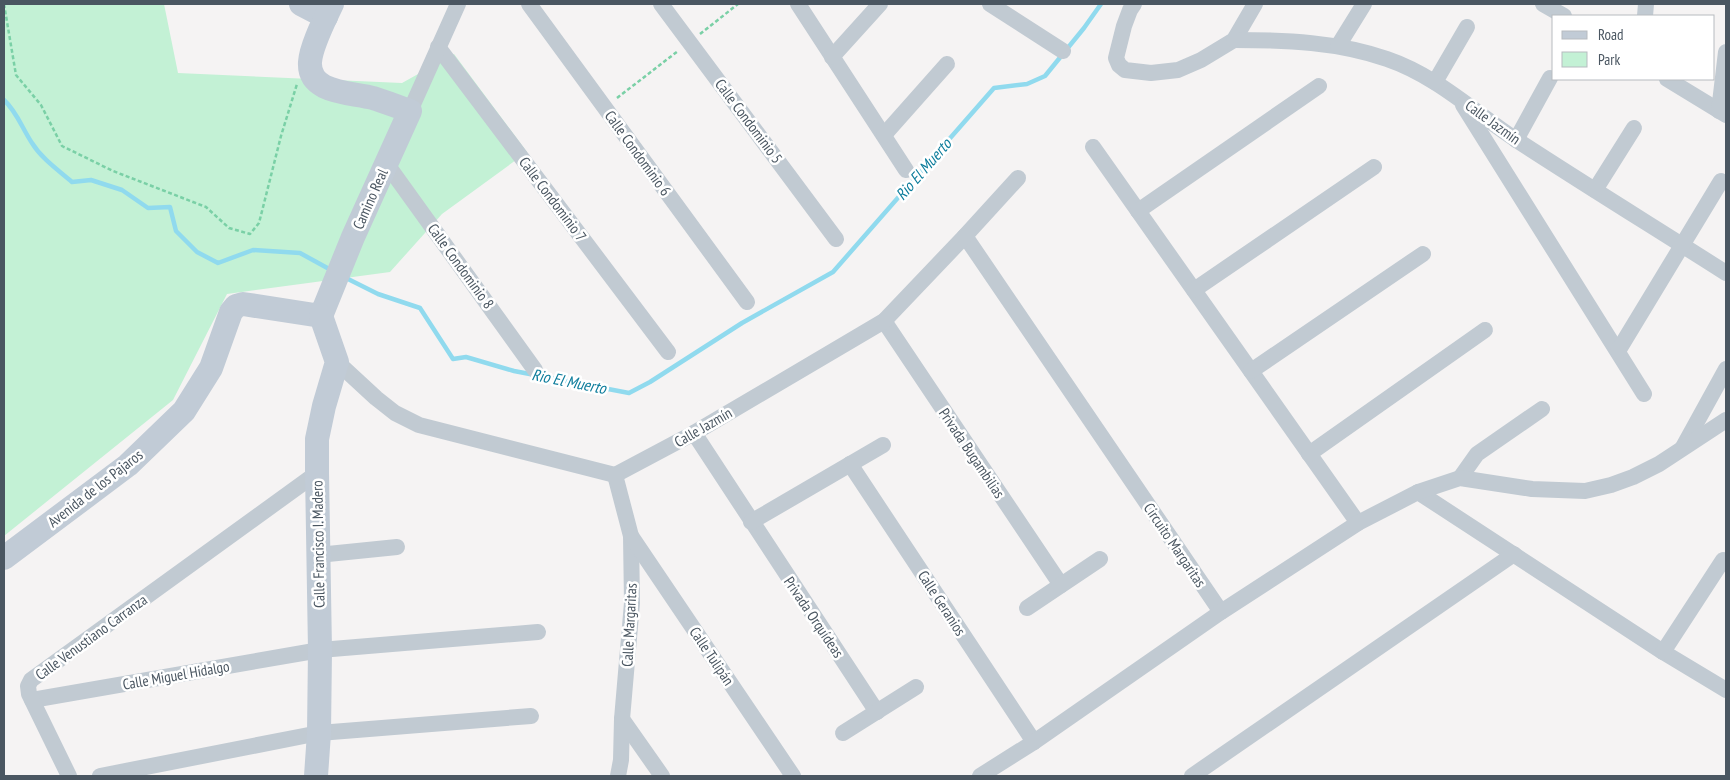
<svg xmlns="http://www.w3.org/2000/svg" width="1730" height="780" viewBox="0 0 1730 780" font-family="'PT Sans Narrow',sans-serif">
	<style>
		.green { fill: #c3f1d5 }
		.lines { fill: none; stroke-linecap: round; stroke-linejoin: round }
		.stream { stroke: #90daee; stroke-width: 4.5 }
		.path { stroke: #7ad0a6; stroke-width: 2.5; stroke-dasharray: 4 2.5; stroke-linecap: butt }
		.minor { stroke: #c1cad2; stroke-width: 16 }
		.secondary { stroke: #c1cbd6; stroke-width: 24 }
		.labels { text-anchor: middle; dominant-baseline: central; stroke-width: 5; stroke-linejoin: round; paint-order: stroke }
		.street-label { font-size: 15px; fill: #4a5661; stroke: #fff }
		.water-label { font-size: 16px; font-style: italic; fill: #0c7c9b; stroke: #fff }
	</style>
	<rect width="100%" height="100%" fill="#f5f3f3"/>
	<!-- green -->
	<path class="green" d="M 4,4 L 164,4 L 178,73 L 402,83 L 454,54 L 527,152 L 442,214 L 390,272 L 227,294 L 173,400 L 4,536 Z"/>
	<g class="lines">
		<!-- stream -->
		<g class="stream">
			<path d="M 4,100 C 17,112 22,128 32,143 C 42,159 58,170 72,182 L 91,180 L 122,190 L 148,208 L 170,207 L 176,231 L 197,252 L 218,263 L 253,250 L 300,253 L 331,270"/>
			<path d="M 344,277 L 378,294 L 420,308 L 453,359 L 466,357 L 514,371 L 629,393 L 650,382 L 742,323 L 833,272 L 994,88 L 1027,84 L 1045,76 L 1084,28 L 1101,4"/>
		</g>
		<!-- path -->
		<g class="path">
			<path d="M 4,4 L 16,75 L 41,105 L 62,146 L 113,171 L 206,207 L 229,228 L 250,234 L 259,223 L 281,136 L 297,84"/>
			<path d="M 700,34 L 738,4"/>
			<path d="M 617,98 L 678,51"/>
		</g>
		<!-- minor -->
		<g class="minor">
			<path d="M 529,4 L 747,302"/>
			<path d="M 661,4 L 836,239"/>
			<path d="M 798,4 L 906,170"/>
			<path d="M 990,4 L 1063,51"/>
			<path d="M 1134,4 L 1130,10 L 1124,26 L 1116,58 L 1119,65 L 1125,70 L 1151,73 L 1178,70 L 1201,60 L 1234,40 L 1255,4"/>
			<path d="M 1543,4 L 1564,16"/>
			<path d="M 1645,16 L 1646,4"/>
			<path d="M 1234,40 C 1286,40 1338,42 1387,59 C 1437,76 1475,113 1518,141 C 1587,186 1657,229 1726,273"/>
			<path d="M 1338,46 L 1364,4"/>
			<path d="M 438,47 L 668,352"/>
			<path d="M 832,57 L 880,4"/>
			<path d="M 1667,79 L 1726,115"/>
			<path d="M 1435,82 L 1467,27"/>
			<path d="M 1463,105 L 1644,394"/>
			<path d="M 410,111 L 458,4"/>
			<path d="M 1719,111 L 1726,52"/>
			<path d="M 884,135 L 947,64"/>
			<path d="M 1516,140 L 1550,78"/>
			<path d="M 1093,147 L 1358,523"/>
			<path d="M 386,163 L 535,370"/>
			<path d="M 1595,190 L 1634,128"/>
			<path d="M 1138,211 L 1319,86"/>
			<path d="M 965,236 L 1221,612"/>
			<path d="M 1194,290 L 1374,167"/>
			<path d="M 884,321 L 1061,585"/>
			<path d="M 1618,351 L 1721,181"/>
			<path d="M 337,362 L 376,398 L 395,413 L 419,425 L 615,475 L 694,433 L 884,321 L 965,236 L 1018,178"/>
			<path d="M 1251,371 L 1423,254"/>
			<path d="M 694,433 L 877,712"/>
			<path d="M 1683,447 L 1726,369"/>
			<path d="M 1309,454 L 1485,330"/>
			<path d="M 850,464 L 1034,742"/>
			<path d="M 615,475 L 631,536 L 632,603 L 622,719 L 621,760 L 618,776"/>
			<path d="M 1460,478 L 1477,454 L 1542,409"/>
			<path d="M 1418,492 L 1663,652 L 1726,690"/>
			<path d="M 751,522 L 883,445"/>
			<path d="M 631,536 L 793,776"/>
			<path d="M 318,555 L 397,547"/>
			<path d="M 1027,608 L 1100,559"/>
			<path d="M 1663,652 L 1723,560"/>
			<path d="M 32,700 L 320,650 L 538,632"/>
			<path d="M 622,719 L 662,776"/>
			<path d="M 843,733 L 916,687"/>
			<path d="M 69,776 L 29,694 L 28,686 L 31,680 L 317,473"/>
			<path d="M 100,776 L 319,733 L 531,716"/>
			<path d="M 980,776 L 1034,742 L 1221,612 L 1358,523 L 1418,492 L 1460,478 L 1532,489 L 1585,491 L 1611,485 L 1633,477 L 1659,464 L 1726,420"/>
			<path d="M 1192,776 L 1514,554"/>
		</g>
		<!-- secondary -->
		<g class="secondary">
			<path d="M 301,4 L 326,17"/>
			<path d="M 4,558 L 128,465 L 184,411 L 211,368 L 231,312 L 236,306 L 243,304 L 321,316 L 353,237 L 410,111 C 398,107 386,102 373,98 C 351,92 308,94 310,62 C 311,46 325,19 332,4"/>
			<path d="M 316,776 L 319,733 L 320,650 L 317,473 L 317,439 L 324,406 L 337,362 L 321,316"/>
		</g>
	</g>
	<g class="labels">
		<!-- street labels -->
		<g class="street-label">
			<text transform="translate(749 121) rotate(53)">Calle Condominio 5</text>
			<text transform="translate(1493 122) rotate(36)">Calle Jazmín</text>
			<text transform="translate(638 153) rotate(54)">Calle Condominio 6</text>
			<text transform="translate(370 199) rotate(-66)">Camino Real</text>
			<text transform="translate(553 199) rotate(53)">Calle Condominio 7</text>
			<text transform="translate(461 266) rotate(54)">Calle Condominio 8</text>
			<text transform="translate(703 427) rotate(-30)">Calle Jazmín</text>
			<text transform="translate(972 453) rotate(56)">Privada Bugambilias</text>
			<text transform="translate(95 488) rotate(-38)">Avenida de los Pajaros</text>
			<text transform="translate(318 544) rotate(-91)">Calle Francisco I. Madero</text>
			<text transform="translate(1175 545) rotate(56)">Circuito Margaritas</text>
			<text transform="translate(942 603) rotate(57)">Calle Geranios</text>
			<text transform="translate(814 617) rotate(56)">Privada Orquídeas</text>
			<text transform="translate(629 625) rotate(-87)">Calle Margaritas</text>
			<text transform="translate(91 637) rotate(-36)">Calle Venustiano Carranza</text>
			<text transform="translate(712 656) rotate(56)">Calle Tulipán</text>
			<text transform="translate(176 675) rotate(-10)">Calle Miguel Hidalgo</text>
		</g>
		<!-- water labels -->
		<g class="water-label">
			<text transform="translate(923 169) rotate(-49)">Rio El Muerto</text>
			<text transform="translate(569 381) rotate(11)">Rio El Muerto</text>
		</g>
	</g>
	<!-- border -->
	<rect width="1730" height="780" fill="none" stroke="#4a5661" stroke-width="10"/>
	<!-- legend -->
	<rect x="1552" y="15" width="162" height="65" fill="#ffffff" stroke="#b7bbc0"/>
	<rect x="1562" y="31" width="25" height="8" fill="#c1cbd6" stroke="#b7bbc0"/>
	<text x="1598" y="40" font-size="15" fill="#4a5661">Road</text>
	<rect x="1562" y="52" width="25" height="15" fill="#c3f1d5" stroke="#b7bbc0"/>
	<text x="1598" y="65" font-size="15" fill="#4a5661">Park</text>
</svg>
